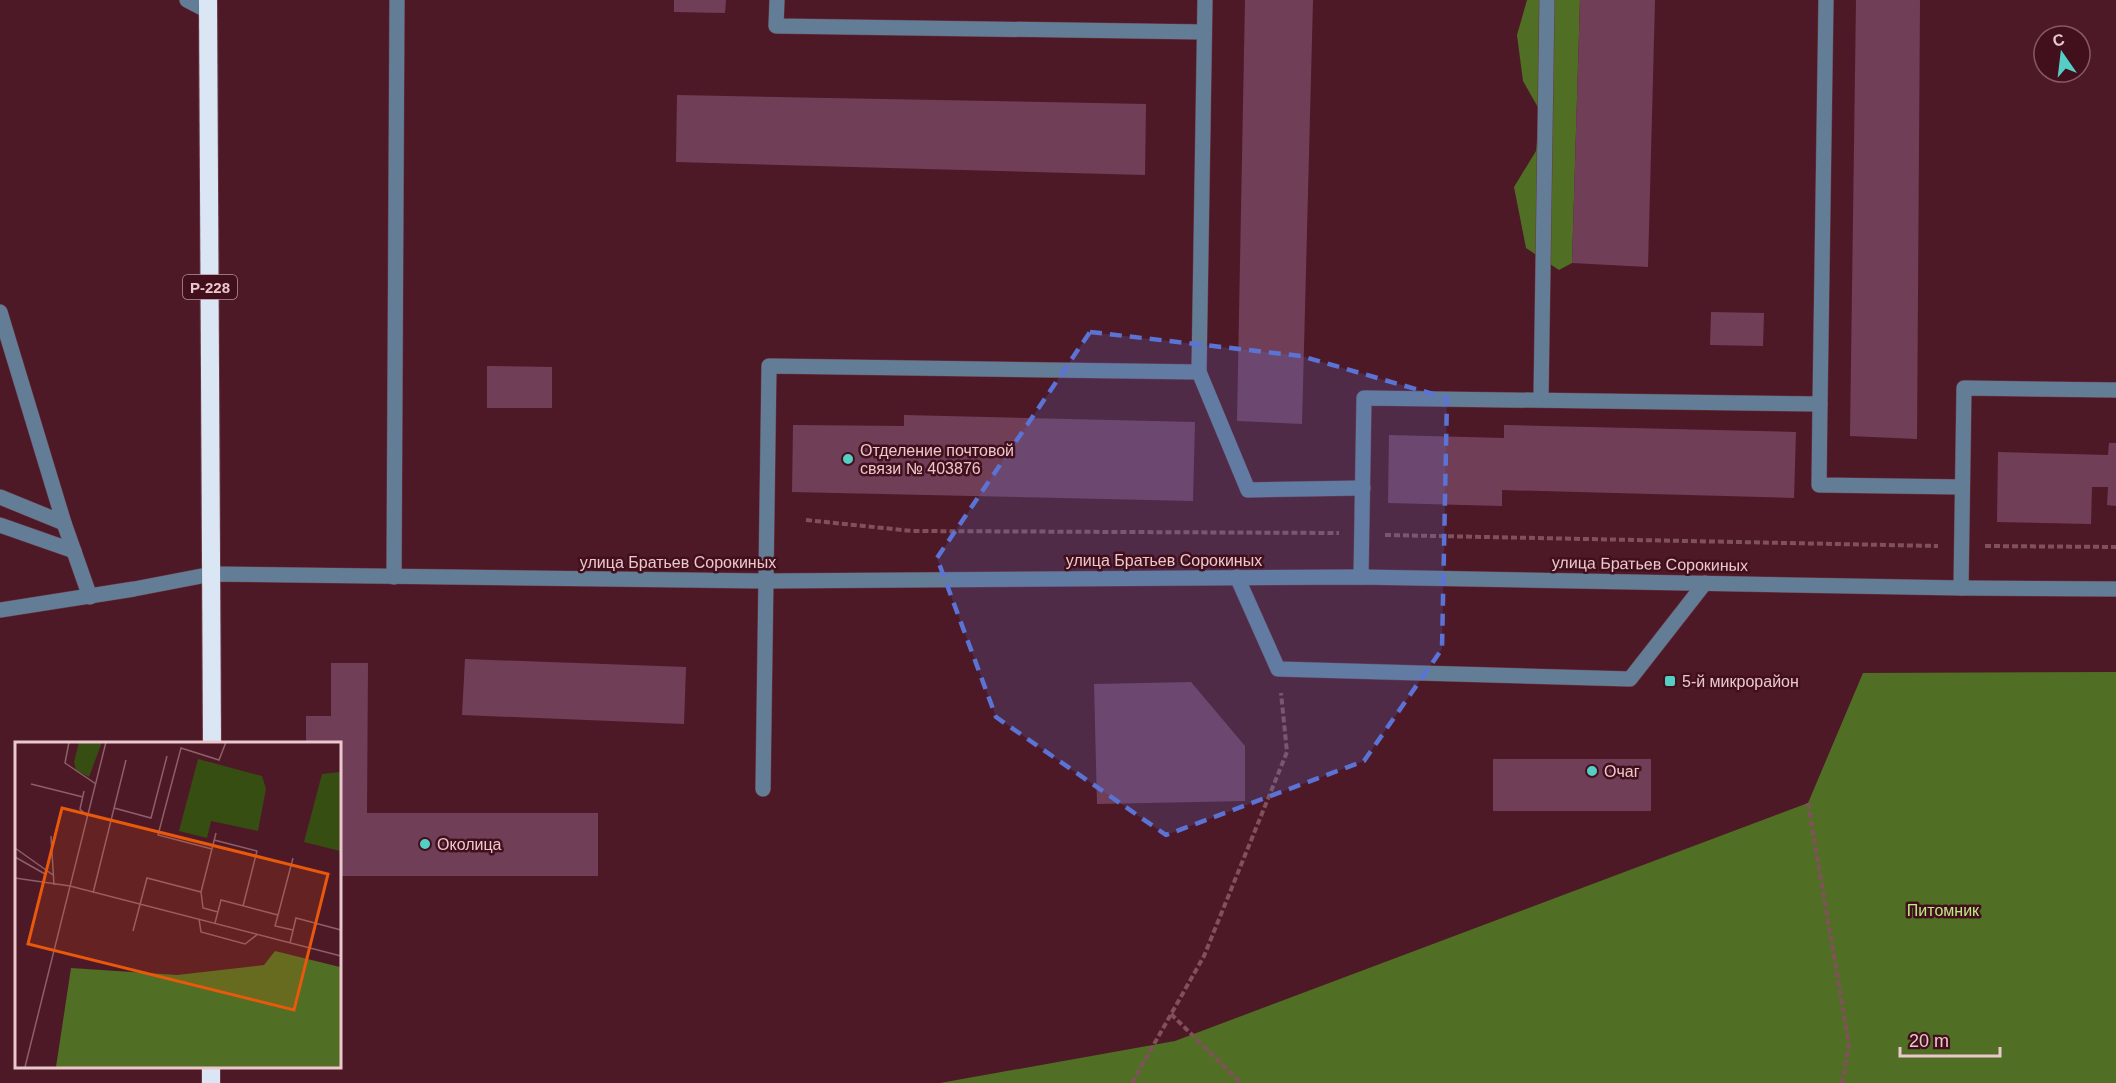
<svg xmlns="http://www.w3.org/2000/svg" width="2116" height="1083" viewBox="0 0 2116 1083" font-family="Arial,sans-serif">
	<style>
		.forest { fill: #506f24 }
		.building { fill: #713e58 }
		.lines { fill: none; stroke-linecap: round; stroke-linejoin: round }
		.minor-casing { stroke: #6a3844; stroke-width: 16 }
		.highway-casing { stroke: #6a3844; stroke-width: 20 }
		.path { stroke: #80515b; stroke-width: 4; stroke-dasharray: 6 3; stroke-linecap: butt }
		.minor { stroke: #647d97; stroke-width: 15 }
		.highway { stroke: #dae6f3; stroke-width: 18 }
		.marked { fill: #5b73d4; fill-opacity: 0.2; stroke: #5b73d4; stroke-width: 4.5; stroke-dasharray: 12 8; stroke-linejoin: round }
		.poi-dot { fill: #55cec5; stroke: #420f1c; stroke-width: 2 }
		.labels { text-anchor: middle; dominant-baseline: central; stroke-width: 5; stroke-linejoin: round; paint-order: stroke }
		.shield { fill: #420f1c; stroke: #b89097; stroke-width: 1.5 }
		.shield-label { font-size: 15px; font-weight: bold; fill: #ebc8cc }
		.poi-label { font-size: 16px; fill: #ebc8cc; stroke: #420f1c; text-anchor: start }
		.street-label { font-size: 16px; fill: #ebc8cc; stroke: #420f1c }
		.park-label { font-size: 16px; fill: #bcea84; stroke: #420f1c }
		.inset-road { fill: none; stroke: #8d5f68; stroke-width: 1.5 }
		.view { fill: #e8590c; fill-opacity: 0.15; stroke: #e8590c; stroke-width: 3 }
		.inset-edge { fill: none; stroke: #ebc8cc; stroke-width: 3 }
	</style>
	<rect width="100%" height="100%" fill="#4e1926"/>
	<!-- forest -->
	<g class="forest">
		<path d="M 1527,0 L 1580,0 L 1572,263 L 1559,270 L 1526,248 L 1514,187 L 1536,151 L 1540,111 L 1523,81 L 1517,35 Z"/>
		<path d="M 2116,672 L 2116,1083 L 940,1083 L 1175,1041 L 1808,803 L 1863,673 Z"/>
	</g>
	<!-- building -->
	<g class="building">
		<path d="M 674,0 L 726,0 L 725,13 L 674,12 Z"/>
		<path d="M 1245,0 L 1313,0 L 1302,424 L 1237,421 Z"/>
		<path d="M 1580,0 L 1655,0 L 1648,267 L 1572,263 Z"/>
		<path d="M 1856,0 L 1920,0 L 1917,439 L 1850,436 Z"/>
		<path d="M 677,95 L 1146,104 L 1145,175 L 676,162 Z"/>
		<path d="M 1711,312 L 1764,313 L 1763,346 L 1710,345 Z"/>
		<path d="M 487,366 L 552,367 L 552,408 L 487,408 Z"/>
		<path d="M 904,415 L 1195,422 L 1193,501 L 792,492 L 793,425 L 904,426 Z"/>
		<path d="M 1504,425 L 1796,432 L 1794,498 L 1502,490 L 1502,506 L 1388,503 L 1389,435 L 1504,438 Z"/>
		<path d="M 2109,443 L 2116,443 L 2116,506 L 2107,505 L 2108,487 L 2092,487 L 2091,524 L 1997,522 L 1998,452 L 2108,455 Z"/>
		<path d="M 465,659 L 686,667 L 684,724 L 462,715 Z"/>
		<path d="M 331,663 L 368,663 L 367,813 L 598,813 L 598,876 L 339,876 L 339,744 L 306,744 L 306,716 L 331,716 Z"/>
		<path d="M 1191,682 L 1245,746 L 1245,801 L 1097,804 L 1094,684 Z"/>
		<rect x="1493" y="759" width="158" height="52"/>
	</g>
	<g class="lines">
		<!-- minor casing -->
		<g class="minor-casing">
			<g id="minor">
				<path d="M 187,0 L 208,11"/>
				<path d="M 777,0 L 776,26 L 1204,32"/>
				<path d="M 0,312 L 64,523 L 90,597"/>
				<path d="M 1199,372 L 1248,490 L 1363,488"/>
				<path d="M 1541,399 L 1547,0"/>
				<path d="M 1820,404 L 1819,485 L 1962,487"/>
				<path d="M 0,497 L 64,523"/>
				<path d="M 0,525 L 74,551"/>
				<path d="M 394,577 L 397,0"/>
				<path d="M 1237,577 L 1278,669 L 1630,679 L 1705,583"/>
				<path d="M 1361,577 L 1364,398 L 1820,404 L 1826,0"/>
				<path d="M 1961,588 L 1964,388 L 2116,390"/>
				<path d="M 0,610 L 134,589 L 212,574 L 765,581 L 1361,577 L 1961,588 L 2116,589"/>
				<path d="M 763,789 L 769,366 L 1199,372 L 1205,0"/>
			</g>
		</g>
		<!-- highway casing -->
		<g class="highway-casing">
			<g id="highway">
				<path d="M 208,0 L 212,744"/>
				<path d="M 211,1083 L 211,1066"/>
			</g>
		</g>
		<!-- path -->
		<g class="path">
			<path d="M 806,520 L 912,531 L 1339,533"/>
			<path d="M 1385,535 L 1938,546"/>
			<path d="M 1985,546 L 2116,547"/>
			<path d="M 1808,803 L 1849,1045 L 1842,1083"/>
			<path d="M 1171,1014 L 1241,1083"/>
			<path d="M 1132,1083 L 1204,956 L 1287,752 L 1281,693"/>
		</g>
		<!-- minor -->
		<use href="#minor" class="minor"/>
		<!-- highway -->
		<use href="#highway" class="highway"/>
	</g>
	<!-- marked area -->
	<path class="marked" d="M 1090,332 L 1301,356 L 1447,398 L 1442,649 L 1364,761 L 1166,835 L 996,717 L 937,558 Z"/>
	<!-- markers -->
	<g class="poi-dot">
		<circle cx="848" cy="459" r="6"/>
		<rect x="1664" y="675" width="12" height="12" rx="3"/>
		<circle cx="1592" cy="771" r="6"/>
		<circle cx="425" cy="844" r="6"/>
	</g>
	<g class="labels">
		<!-- shield labels -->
		<rect class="shield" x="183" y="275" width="54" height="24" rx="4.5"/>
		<g class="shield-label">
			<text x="210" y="287">Р-228</text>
		</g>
		<!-- poi labels -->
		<g class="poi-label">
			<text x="860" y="450">Отделение почтовой<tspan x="860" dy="18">связи № 403876</tspan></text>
			<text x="1682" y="681">5-й микрорайон</text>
			<text x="1604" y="771">Очаг</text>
			<text x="437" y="844">Околица</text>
		</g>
		<!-- street labels -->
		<g class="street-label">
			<text x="1164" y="560">улица Братьев Сорокиных</text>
			<text x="678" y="562">улица Братьев Сорокиных</text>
			<text transform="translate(1650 564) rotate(1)">улица Братьев Сорокиных</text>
		</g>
		<!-- park labels -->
		<g class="park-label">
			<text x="1943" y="910">Питомник</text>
		</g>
	</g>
	<!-- overview -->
	<g transform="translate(15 742)">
		<rect width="326" height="326" fill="#4e1926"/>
		<path d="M 64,0 L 87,0 L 74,35 L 61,28 L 59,20 ZM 183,17 L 247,34 L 251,47 L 243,89 L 196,79 L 192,96 L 164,89 ZM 325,30 L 325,109 L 289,100 L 307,32 Z" fill="#364e12"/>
		<path d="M 260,209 L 325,225 L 325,325 L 41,325 L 56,226 L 162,233 L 249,223 Z" fill="#506f24"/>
		<path class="inset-road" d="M 54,0 L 50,21 L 81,42M 16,42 L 68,55M 69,49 L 65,67 L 72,74M 99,66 L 136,76 L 152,14M 36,94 L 39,143M 199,98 L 242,109 L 228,164M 0,106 L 38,133M 197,107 L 143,93 L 166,6 L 204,18 L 211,0M 0,115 L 30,132M 294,127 L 313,132 L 301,181M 0,136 L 55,144 L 326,214M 186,150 L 188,166 L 203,170M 78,151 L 111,18M 263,173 L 260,184 L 278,188M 184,177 L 186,190 L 230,202 L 243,192M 200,181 L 206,158 L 263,173 L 278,116M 118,189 L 132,136 L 186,150 L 201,91M 275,201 L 281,176 L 326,188M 10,325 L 91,0"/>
		<path class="view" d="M 47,66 L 313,132 L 279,268 L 13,202 Z"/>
		<rect width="326" height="326" class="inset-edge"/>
	</g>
	<!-- north arrow -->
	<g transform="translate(2062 54) rotate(346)"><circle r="28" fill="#420f1c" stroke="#865962" stroke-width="1.5"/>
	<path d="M0-4.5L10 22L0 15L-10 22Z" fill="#55cec5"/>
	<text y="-9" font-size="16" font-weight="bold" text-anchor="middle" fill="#ebc8cc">С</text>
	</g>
	<!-- scale -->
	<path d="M1900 1047v9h100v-9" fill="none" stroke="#ebc8cc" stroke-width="3"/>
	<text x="1909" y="1047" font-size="18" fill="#ebc8cc" stroke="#420f1c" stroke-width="4.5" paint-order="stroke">20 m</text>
</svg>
